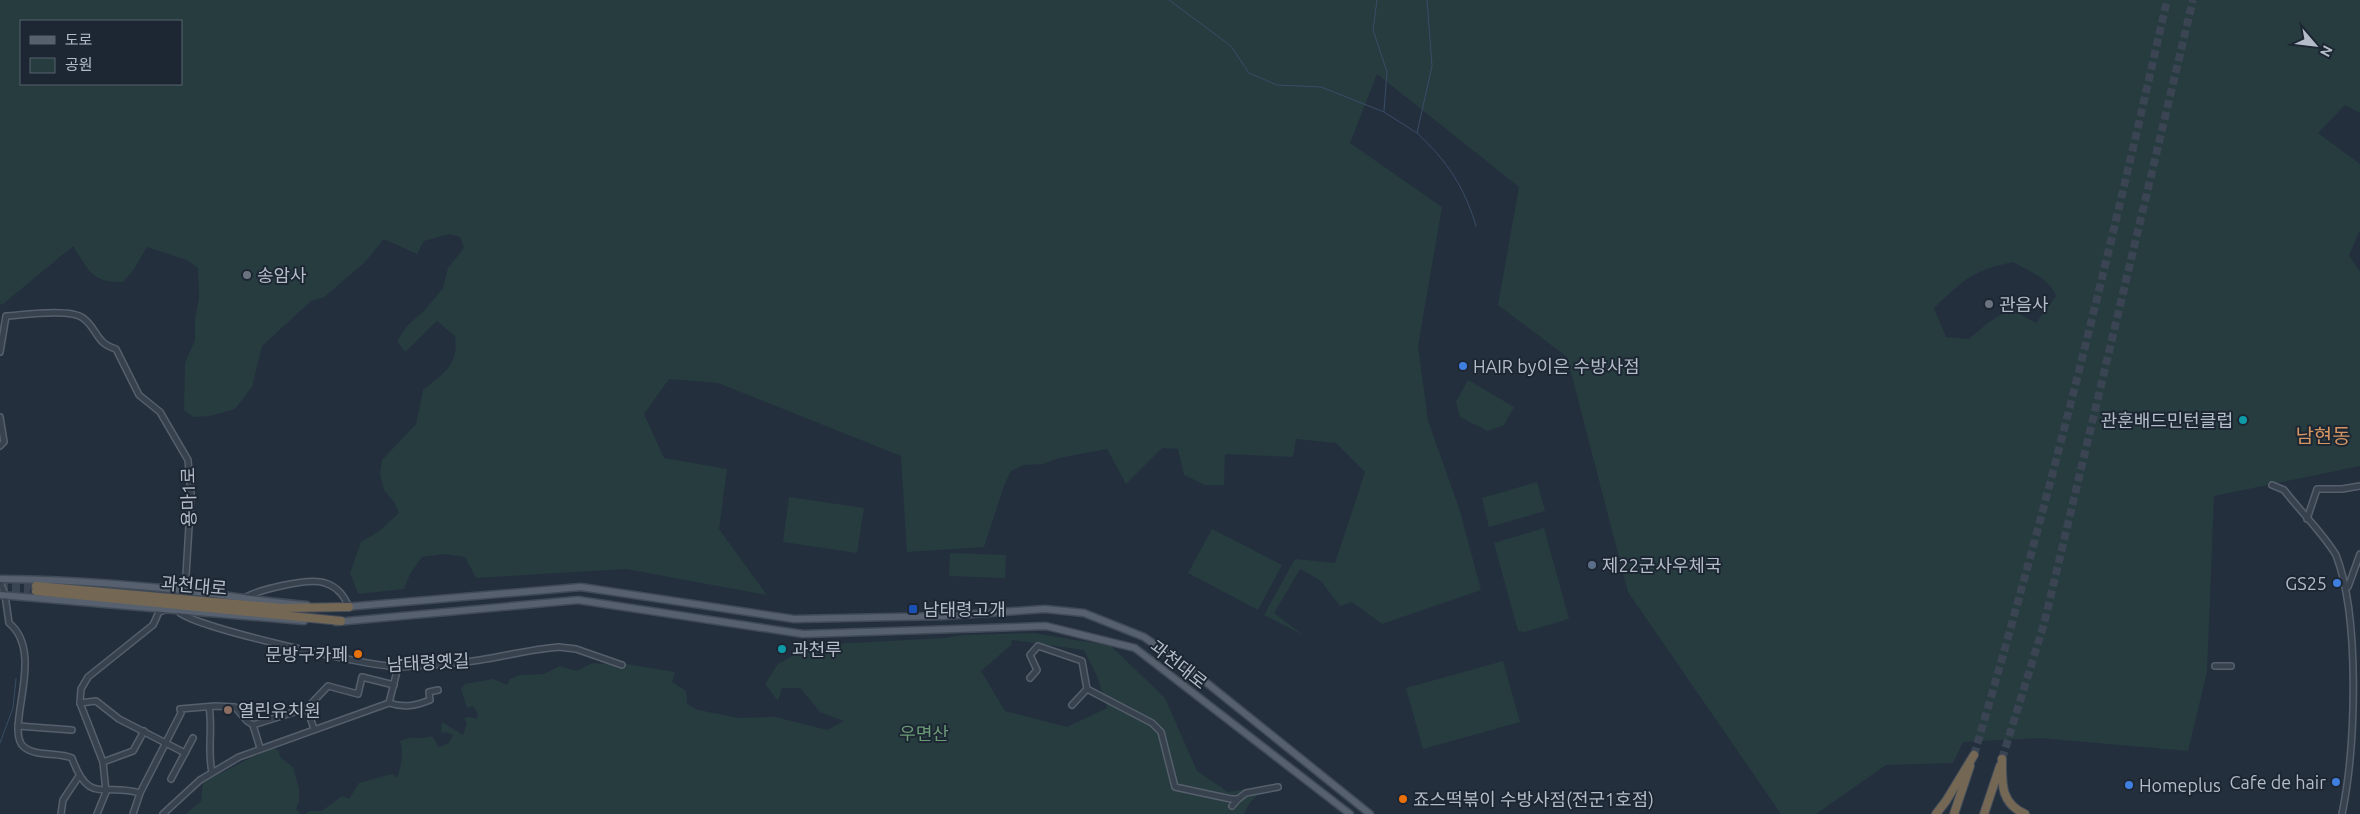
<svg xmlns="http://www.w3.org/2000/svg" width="2360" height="814" viewBox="0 0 2360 814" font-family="Ubuntu,'Noto Sans KR',sans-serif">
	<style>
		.green { fill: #263c3f; fill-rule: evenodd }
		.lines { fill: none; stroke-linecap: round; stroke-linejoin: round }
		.stream { stroke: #394c67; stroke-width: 1 }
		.highway-tunnel { stroke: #3a4453; stroke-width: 8; stroke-dasharray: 8 4; stroke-linecap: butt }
		.minor-casing { stroke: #565f6c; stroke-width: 8 }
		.major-casing { stroke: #414a57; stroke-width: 9 }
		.highway-casing { stroke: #434c59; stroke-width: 10 }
		.minor { stroke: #38414e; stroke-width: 5 }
		.major { stroke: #56606e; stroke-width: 6 }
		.highway { stroke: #746855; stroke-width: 8 }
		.worship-dot { fill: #6b7280; stroke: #1d2633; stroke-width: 2 }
		.shop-dot { fill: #3f7fe0; stroke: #1d2633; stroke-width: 2 }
		.culture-dot { fill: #0f9aa8; stroke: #1d2633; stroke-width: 2 }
		.service-dot { fill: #5c6f8a; stroke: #1d2633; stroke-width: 2 }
		.transit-dot { fill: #1a4fb4; stroke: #1d2633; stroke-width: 2 }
		.food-dot { fill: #e8710a; stroke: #1d2633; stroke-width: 2 }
		.education-dot { fill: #8d6e63; stroke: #1d2633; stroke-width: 2 }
		.labels { text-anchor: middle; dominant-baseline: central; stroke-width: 4; stroke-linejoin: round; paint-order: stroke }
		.poi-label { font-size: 18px; fill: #b4bcc9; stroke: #1d2633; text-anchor: start }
		.street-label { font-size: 18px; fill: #b4bcc9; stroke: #1d2633 }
		.park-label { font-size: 18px; fill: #6b9a76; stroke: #1d2633 }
		.quarter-label { font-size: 20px; fill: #d59563; stroke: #1d2633 }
	</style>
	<rect width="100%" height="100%" fill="#242f3e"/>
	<!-- green -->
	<g class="green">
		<path d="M 0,0 L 2360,0 L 2360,113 L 2345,105 L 2318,133 L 2360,164 L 2360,230 L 2349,255 L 2360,272 L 2360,466 L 2214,496 L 2207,672 L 2188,751 L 2040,738 L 1963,742 L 1953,763 L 1886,765 L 1816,814 L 1781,814 L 1628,592 L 1567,357 L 1498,305 L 1519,187 L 1377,74 L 1350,143 L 1442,207 L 1418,346 L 1428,421 L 1459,508 L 1481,590 L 1382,624 L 1352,602 L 1340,606 L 1320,580 L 1300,569 L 1274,613 L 1303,635 L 1264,615 L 1295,559 L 1335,563 L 1365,472 L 1336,443 L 1296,439 L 1293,457 L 1225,454 L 1224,485 L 1205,485 L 1184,475 L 1178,449 L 1162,448 L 1126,484 L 1107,449 L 1059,458 L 1043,464 L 1023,465 L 1011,471 L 1005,483 L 984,547 L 907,552 L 901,456 L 718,383 L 669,379 L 644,414 L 664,458 L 727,469 L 719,529 L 767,595 L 626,569 L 476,578 L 465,557 L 444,554 L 422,557 L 410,574 L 404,589 L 358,594 L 350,573 L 361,542 L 378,532 L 399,513 L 394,502 L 384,490 L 380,475 L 382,460 L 416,424 L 423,390 C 444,373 459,365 455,336 L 437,321 L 405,352 L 397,341 L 407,326 L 425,310 L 443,288 L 448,268 L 464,248 L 460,237 L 449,234 L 424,241 L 417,254 L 384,239 L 364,263 L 324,297 L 311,301 L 262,346 L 252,387 L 235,409 L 210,416 L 193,417 L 184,410 L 185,363 L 195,340 L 195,319 L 199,297 L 198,268 L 187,260 L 147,247 L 134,269 L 123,282 C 91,283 88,269 73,246 L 2,305 L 0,304 ZM 21,21 L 181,21 L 181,84 L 21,84 ZM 2013,262 C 2028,271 2050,278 2056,296 L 2036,323 L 2010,309 L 1989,322 L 1969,339 L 1946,337 L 1934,308 C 1965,279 1971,271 2013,262 Z"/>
		<path d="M 1468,380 L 1514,407 L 1504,425 L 1488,431 L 1460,417 L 1456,402 Z"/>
		<path d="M 1537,482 L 1545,511 L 1489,527 L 1482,498 Z"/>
		<path d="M 789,497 L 864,508 L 857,553 L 783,542 Z"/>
		<path d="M 1544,528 L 1569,619 L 1524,632 L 1518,631 L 1494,543 Z"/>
		<path d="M 1212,529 L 1282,565 L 1258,610 L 1188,573 Z"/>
		<path d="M 950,553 L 1006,555 L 1005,578 L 949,576 Z"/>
		<path d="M 1033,633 L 1111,646 L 1165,698 L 1197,771 L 1228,792 L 1253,788 L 1259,793 L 1249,804 L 1244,814 L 305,814 L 310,811 L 322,811 L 342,796 L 349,799 L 359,783 L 392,774 L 397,778 C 401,769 404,750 400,741 C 415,734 418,741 432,736 L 439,747 L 449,743 L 453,735 L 446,732 L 441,733 L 442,722 L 463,735 L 467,723 L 464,718 L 469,717 L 477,719 L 478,714 L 473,706 L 467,708 L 461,689 L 465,684 L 493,679 L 507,685 L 510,679 L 520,675 L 544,674 L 560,666 L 577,671 L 593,663 L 604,664 L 611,659 L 620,663 L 675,672 L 672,682 L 686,691 L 687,704 L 698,710 L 739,718 L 775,717 L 827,730 L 844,721 L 820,712 L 800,688 L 782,688 L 778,701 L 765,684 L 778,664 L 812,645 L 946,638 L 962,635 ZM 1012,640 L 1084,650 L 1097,676 L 1107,708 L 1067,727 L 1005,711 L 981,671 L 1011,645 Z"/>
		<path d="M 1503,661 L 1520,722 L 1423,749 L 1406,688 Z"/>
		<path d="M 272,747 L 278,750 L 281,758 L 293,767 L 299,789 L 299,802 L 296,809 L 301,814 L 186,814 L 201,801 L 203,782 Z"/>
	</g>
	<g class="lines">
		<!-- stream -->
		<g class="stream">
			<path d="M 1169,0 L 1231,46 L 1249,73 L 1277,85 L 1321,87 L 1384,112 L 1417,133"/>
			<path d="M 1377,0 L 1373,30 L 1387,72 L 1384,111"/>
			<path d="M 1427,0 L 1432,66 L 1417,133 C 1447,161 1464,186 1476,226"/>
			<path d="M 0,743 L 13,708 L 16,679"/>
		</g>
		<!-- highway-tunnel -->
		<g class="highway-tunnel">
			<path d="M 0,584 L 36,586"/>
			<path d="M 0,589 L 30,591"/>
			<path d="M 1974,755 C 2048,506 2110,253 2167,0"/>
			<path d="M 2002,759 L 2044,624 L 2193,0"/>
		</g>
		<!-- minor casing -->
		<g class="minor-casing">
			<g id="minor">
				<path d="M 0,352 L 6,316 C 23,315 70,308 83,318 C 98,329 95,343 116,349 L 139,395 L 160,412 L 188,460 L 191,494 L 185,591"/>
				<path d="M 0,417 L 4,442 L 0,446"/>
				<path d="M 2272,485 L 2284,490 C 2300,511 2323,533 2336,555 C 2360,617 2356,746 2342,814"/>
				<path d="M 2307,519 L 2317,489 L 2342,489 L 2360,486"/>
				<path d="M 0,581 L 5,595 L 9,623 C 47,654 3,730 24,747 C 36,757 58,752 72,758 C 89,806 104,782 140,793"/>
				<path d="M 2348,587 L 2360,554"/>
				<path d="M 244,598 C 258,590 309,577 325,583 C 338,587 344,596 349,607"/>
				<path d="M 178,611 C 190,627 375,668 401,667 C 427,665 454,664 480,660 C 506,656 532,649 559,647 L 576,649 L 622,665"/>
				<path d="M 2215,666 L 2231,666"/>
				<path d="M 1030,678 L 1037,670 L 1030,655 L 1038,646 L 1082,661 L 1087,689 L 1152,723 L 1161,732 L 1175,787 L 1231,799 L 1238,799 L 1246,793 L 1278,787"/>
				<path d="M 80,703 L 96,701 L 119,719 L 185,753"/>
				<path d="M 389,703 C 404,708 415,706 430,700 L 429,692 L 438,690"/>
				<path d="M 1072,705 L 1087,689"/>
				<path d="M 209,707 C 213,729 207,750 212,772"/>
				<path d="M 253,725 L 307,708"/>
				<path d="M 18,726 L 72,730"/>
				<path d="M 314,729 L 307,708 L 328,686 L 358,694 L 362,677 L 394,685"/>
				<path d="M 103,762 L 133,751 L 144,731"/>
				<path d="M 171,779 L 193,738"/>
				<path d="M 1232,806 L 1238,799"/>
				<path d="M 61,814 L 63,800 L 79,776"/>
				<path d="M 97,814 L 106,792 L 103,762 L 80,703 L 81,689 L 88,677 L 153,625 L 159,612 L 165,610"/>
				<path d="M 133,814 L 140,793 L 181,713 L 180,709 L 215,706 L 235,707 L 247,721 L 253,725 L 260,748"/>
				<path d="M 163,814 L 200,780 L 239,757 L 389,703 L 398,667"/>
			</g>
		</g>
		<!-- major casing -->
		<g class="major-casing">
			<g id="major">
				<path d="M 0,579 C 60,579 122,584 183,590 C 224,595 265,602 307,605"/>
				<path d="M 0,595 L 304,621"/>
				<path d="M 345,607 L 581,587 L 794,619 L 944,616 L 1045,609 L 1084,613 L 1144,637 L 1187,667 L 1370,814"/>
				<path d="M 336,622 L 578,600 L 803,634 L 1046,626 L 1135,648 L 1350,814"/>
			</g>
		</g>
		<!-- highway casing -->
		<g class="highway-casing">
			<g id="highway">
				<path d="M 36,586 L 282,608 L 349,607"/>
				<path d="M 36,591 L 341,621"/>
				<path d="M 2002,759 C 2002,783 2000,803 2025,814"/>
				<path d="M 1936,814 L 1946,801 L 1974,755"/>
				<path d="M 1954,814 L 1970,766"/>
				<path d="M 1984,814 L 2000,766"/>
			</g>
		</g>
		<!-- minor -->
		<use href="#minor" class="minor"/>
		<!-- major -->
		<use href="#major" class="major"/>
		<!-- highway -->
		<use href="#highway" class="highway"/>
	</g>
	<!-- markers -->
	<g class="worship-dot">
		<circle cx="247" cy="275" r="5"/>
		<circle cx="1989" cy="304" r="5"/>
	</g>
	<g class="shop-dot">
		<circle cx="1463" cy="366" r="5"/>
		<circle cx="2337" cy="583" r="5"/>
		<circle cx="2336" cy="782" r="5"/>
		<circle cx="2129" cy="785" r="5"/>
	</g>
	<g class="culture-dot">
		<circle cx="2243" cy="420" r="5"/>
		<circle cx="782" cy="649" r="5"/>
	</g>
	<circle class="service-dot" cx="1592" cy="565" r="5"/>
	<rect class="transit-dot" x="908" y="604" width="10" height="10" rx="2.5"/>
	<g class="food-dot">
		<circle cx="358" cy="654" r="5"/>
		<circle cx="1403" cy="799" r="5"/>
	</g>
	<circle class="education-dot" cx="228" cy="710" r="5"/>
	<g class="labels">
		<!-- poi labels -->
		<g class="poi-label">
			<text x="257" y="275">송암사</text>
			<text x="1999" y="304">관음사</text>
			<text x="1473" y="366">HAIR by이은 수방사점</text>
			<text x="2233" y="420" text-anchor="end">관훈배드민턴클럽</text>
			<text x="1602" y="565">제22군사우체국</text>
			<text x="2327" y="583" text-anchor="end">GS25</text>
			<text x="923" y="609">남태령고개</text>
			<text x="792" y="649">과천루</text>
			<text x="348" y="654" text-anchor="end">문방구카페</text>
			<text x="238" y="710">열린유치원</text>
			<text x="2326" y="782" text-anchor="end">Cafe de hair</text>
			<text x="2139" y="785">Homeplus</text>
			<text x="1413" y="799">죠스떡볶이 수방사점(전군1호점)</text>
		</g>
		<!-- street labels -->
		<g class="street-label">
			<text transform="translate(188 497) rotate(-91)">용마1로</text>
			<text transform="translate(194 585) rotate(5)">과천대로</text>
			<text transform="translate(428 662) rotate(-3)">남태령옛길</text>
			<text transform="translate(1179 664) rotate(38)">과천대로</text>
		</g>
		<!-- park labels -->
		<g class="park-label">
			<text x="924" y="733">우면산</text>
		</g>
		<!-- quarter labels -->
		<g class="quarter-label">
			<text x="2323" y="435">남현동</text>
		</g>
	</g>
	<!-- legend -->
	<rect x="20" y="20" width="162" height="65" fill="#1d2633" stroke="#59626f"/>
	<rect x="30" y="36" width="25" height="8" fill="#56606e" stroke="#59626f"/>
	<text x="65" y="45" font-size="15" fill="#b4bcc9">도로</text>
	<rect x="30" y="58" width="25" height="15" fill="#263c3f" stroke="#59626f"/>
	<text x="65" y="70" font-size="15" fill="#b4bcc9">공원</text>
	<!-- north arrow -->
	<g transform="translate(2315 45) rotate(118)" stroke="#1d2633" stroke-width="4" paint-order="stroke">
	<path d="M0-4L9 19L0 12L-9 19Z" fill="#b4bcc9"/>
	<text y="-8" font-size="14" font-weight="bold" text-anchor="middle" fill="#b4bcc9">N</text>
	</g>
</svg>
